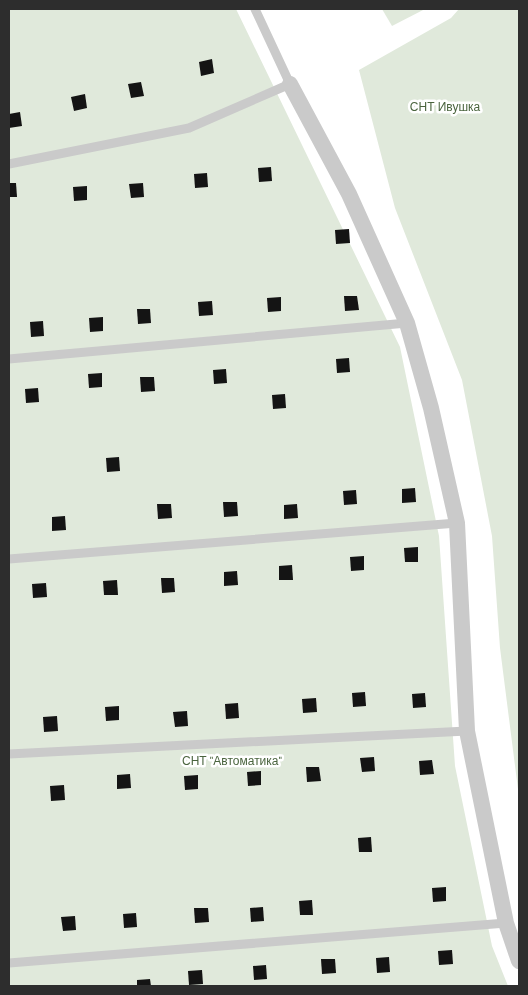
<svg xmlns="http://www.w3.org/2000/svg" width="528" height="995" viewBox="0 0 528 995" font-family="'DM Sans',sans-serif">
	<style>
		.green { fill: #e0e9db }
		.building { fill: #141414 }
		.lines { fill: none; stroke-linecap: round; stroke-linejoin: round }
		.lane { stroke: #cacaca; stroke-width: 9 }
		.street { stroke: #cacaca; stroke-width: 16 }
		.labels { text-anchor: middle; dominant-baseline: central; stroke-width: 5; stroke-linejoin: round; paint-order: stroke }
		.park-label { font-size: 12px; fill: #4a643e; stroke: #fff }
	</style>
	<rect width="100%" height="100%" fill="#fff"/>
	<!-- green -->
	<g class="green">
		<path d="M 9,9 L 236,9 L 400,347 L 439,536 L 455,766 L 492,946 L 508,986 L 9,986 Z"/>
		<path d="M 382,9 L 425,9 L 392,26 Z"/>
		<path d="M 459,9 L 519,9 L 519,797 L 500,648 L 492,536 L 462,380 L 395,208 L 359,70 L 451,18 Z"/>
	</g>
	<!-- building -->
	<g class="building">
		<path d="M 212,59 L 214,73 L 201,76 L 199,62 Z"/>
		<path d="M 141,82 L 144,96 L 131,98 L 128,84 Z"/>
		<path d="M 85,94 L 87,108 L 74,111 L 71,97 Z"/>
		<path d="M 20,112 L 22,126 L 9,128 L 9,114 Z"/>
		<path d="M 271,167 L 272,181 L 259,182 L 258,168 Z"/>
		<path d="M 207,173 L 208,187 L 195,188 L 194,174 Z"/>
		<path d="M 9,183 L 16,183 L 17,197 L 9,197 Z"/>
		<path d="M 143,183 L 144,197 L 131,198 L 129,184 Z"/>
		<path d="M 87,186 L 87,200 L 74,201 L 73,187 Z"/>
		<path d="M 349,229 L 350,243 L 336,244 L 335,230 Z"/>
		<path d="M 344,296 L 357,296 L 359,310 L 345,311 Z"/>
		<path d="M 281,297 L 281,311 L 268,312 L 267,298 Z"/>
		<path d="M 212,301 L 213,315 L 199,316 L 198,302 Z"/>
		<path d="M 137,309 L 150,309 L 151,323 L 138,324 Z"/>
		<path d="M 103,317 L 103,331 L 90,332 L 89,318 Z"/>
		<path d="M 43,321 L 44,336 L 31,337 L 30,322 Z"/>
		<path d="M 349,358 L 350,372 L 337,373 L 336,359 Z"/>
		<path d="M 226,369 L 227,383 L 214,384 L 213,370 Z"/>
		<path d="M 102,373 L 102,387 L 89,388 L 88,374 Z"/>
		<path d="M 140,377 L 154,377 L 155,391 L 141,392 Z"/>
		<path d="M 38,388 L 39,402 L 26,403 L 25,389 Z"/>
		<path d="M 285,394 L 286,408 L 273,409 L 272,395 Z"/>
		<path d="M 119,457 L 120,471 L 107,472 L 106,458 Z"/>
		<path d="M 415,488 L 416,502 L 402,503 L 402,489 Z"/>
		<path d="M 356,490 L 357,504 L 344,505 L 343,491 Z"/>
		<path d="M 223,502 L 237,502 L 238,516 L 224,517 Z"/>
		<path d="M 157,504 L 171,504 L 172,518 L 158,519 Z"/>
		<path d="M 297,504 L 298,518 L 284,519 L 284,505 Z"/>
		<path d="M 65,516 L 66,530 L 52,531 L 52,517 Z"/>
		<path d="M 418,547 L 418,562 L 405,562 L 404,548 Z"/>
		<path d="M 364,556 L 364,570 L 351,571 L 350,557 Z"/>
		<path d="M 292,565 L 293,580 L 279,580 L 279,566 Z"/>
		<path d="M 237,571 L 238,585 L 224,586 L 224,572 Z"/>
		<path d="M 161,578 L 174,578 L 175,592 L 162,593 Z"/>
		<path d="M 117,580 L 118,595 L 104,595 L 103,581 Z"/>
		<path d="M 46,583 L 47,597 L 33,598 L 32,584 Z"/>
		<path d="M 365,692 L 366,706 L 353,707 L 352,693 Z"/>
		<path d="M 425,693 L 426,707 L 413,708 L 412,694 Z"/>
		<path d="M 316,698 L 317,712 L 303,713 L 302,699 Z"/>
		<path d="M 238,703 L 239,718 L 226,719 L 225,704 Z"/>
		<path d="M 119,706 L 119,720 L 106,721 L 105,707 Z"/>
		<path d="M 187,711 L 188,726 L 175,727 L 173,712 Z"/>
		<path d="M 57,716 L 58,731 L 44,732 L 43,717 Z"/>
		<path d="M 374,757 L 375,771 L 362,772 L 360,758 Z"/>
		<path d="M 432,760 L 434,774 L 420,775 L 419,761 Z"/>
		<path d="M 306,767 L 319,767 L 321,781 L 307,782 Z"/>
		<path d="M 261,771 L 261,785 L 248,786 L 247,772 Z"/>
		<path d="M 130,774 L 131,788 L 117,789 L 117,775 Z"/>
		<path d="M 198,775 L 198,789 L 185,790 L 184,776 Z"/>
		<path d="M 64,785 L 65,800 L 51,801 L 50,786 Z"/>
		<path d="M 371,837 L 372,852 L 359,852 L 358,838 Z"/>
		<path d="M 446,887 L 446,901 L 433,902 L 432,888 Z"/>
		<path d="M 312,900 L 313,915 L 300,915 L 299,901 Z"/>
		<path d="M 263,907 L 264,921 L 251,922 L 250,908 Z"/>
		<path d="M 194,908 L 208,908 L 209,922 L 195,923 Z"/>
		<path d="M 136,913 L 137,927 L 124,928 L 123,914 Z"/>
		<path d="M 75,916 L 76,930 L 63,931 L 61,917 Z"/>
		<path d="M 452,950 L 453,964 L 439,965 L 438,951 Z"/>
		<path d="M 389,957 L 390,972 L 377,973 L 376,958 Z"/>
		<path d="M 321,959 L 335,959 L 336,973 L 322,974 Z"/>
		<path d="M 266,965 L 267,979 L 254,980 L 253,966 Z"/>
		<path d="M 202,970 L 203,984 L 189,985 L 188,971 Z"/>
		<path d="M 150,979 L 151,986 L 137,986 L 137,980 Z"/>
	</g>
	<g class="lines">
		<!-- lane -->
		<g class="lane">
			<path d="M 9,164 L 189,128 L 290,84 L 255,9"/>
			<path d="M 9,359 L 407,323"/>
			<path d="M 9,559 L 457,523"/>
			<path d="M 9,754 L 467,731"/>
			<path d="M 9,963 L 506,923"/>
		</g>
		<!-- street -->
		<path class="street" d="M 290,84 L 349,194 L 407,323 L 431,408 L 457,523 L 467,731 L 506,923 L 519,961"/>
	</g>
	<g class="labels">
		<!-- park labels -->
		<g class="park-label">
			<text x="445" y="107">СНТ Ивушка</text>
			<text x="232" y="761">СНТ "Автоматика"</text>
		</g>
	</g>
	<!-- border -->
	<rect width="528" height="995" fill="none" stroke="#2d2d2d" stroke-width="20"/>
</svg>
